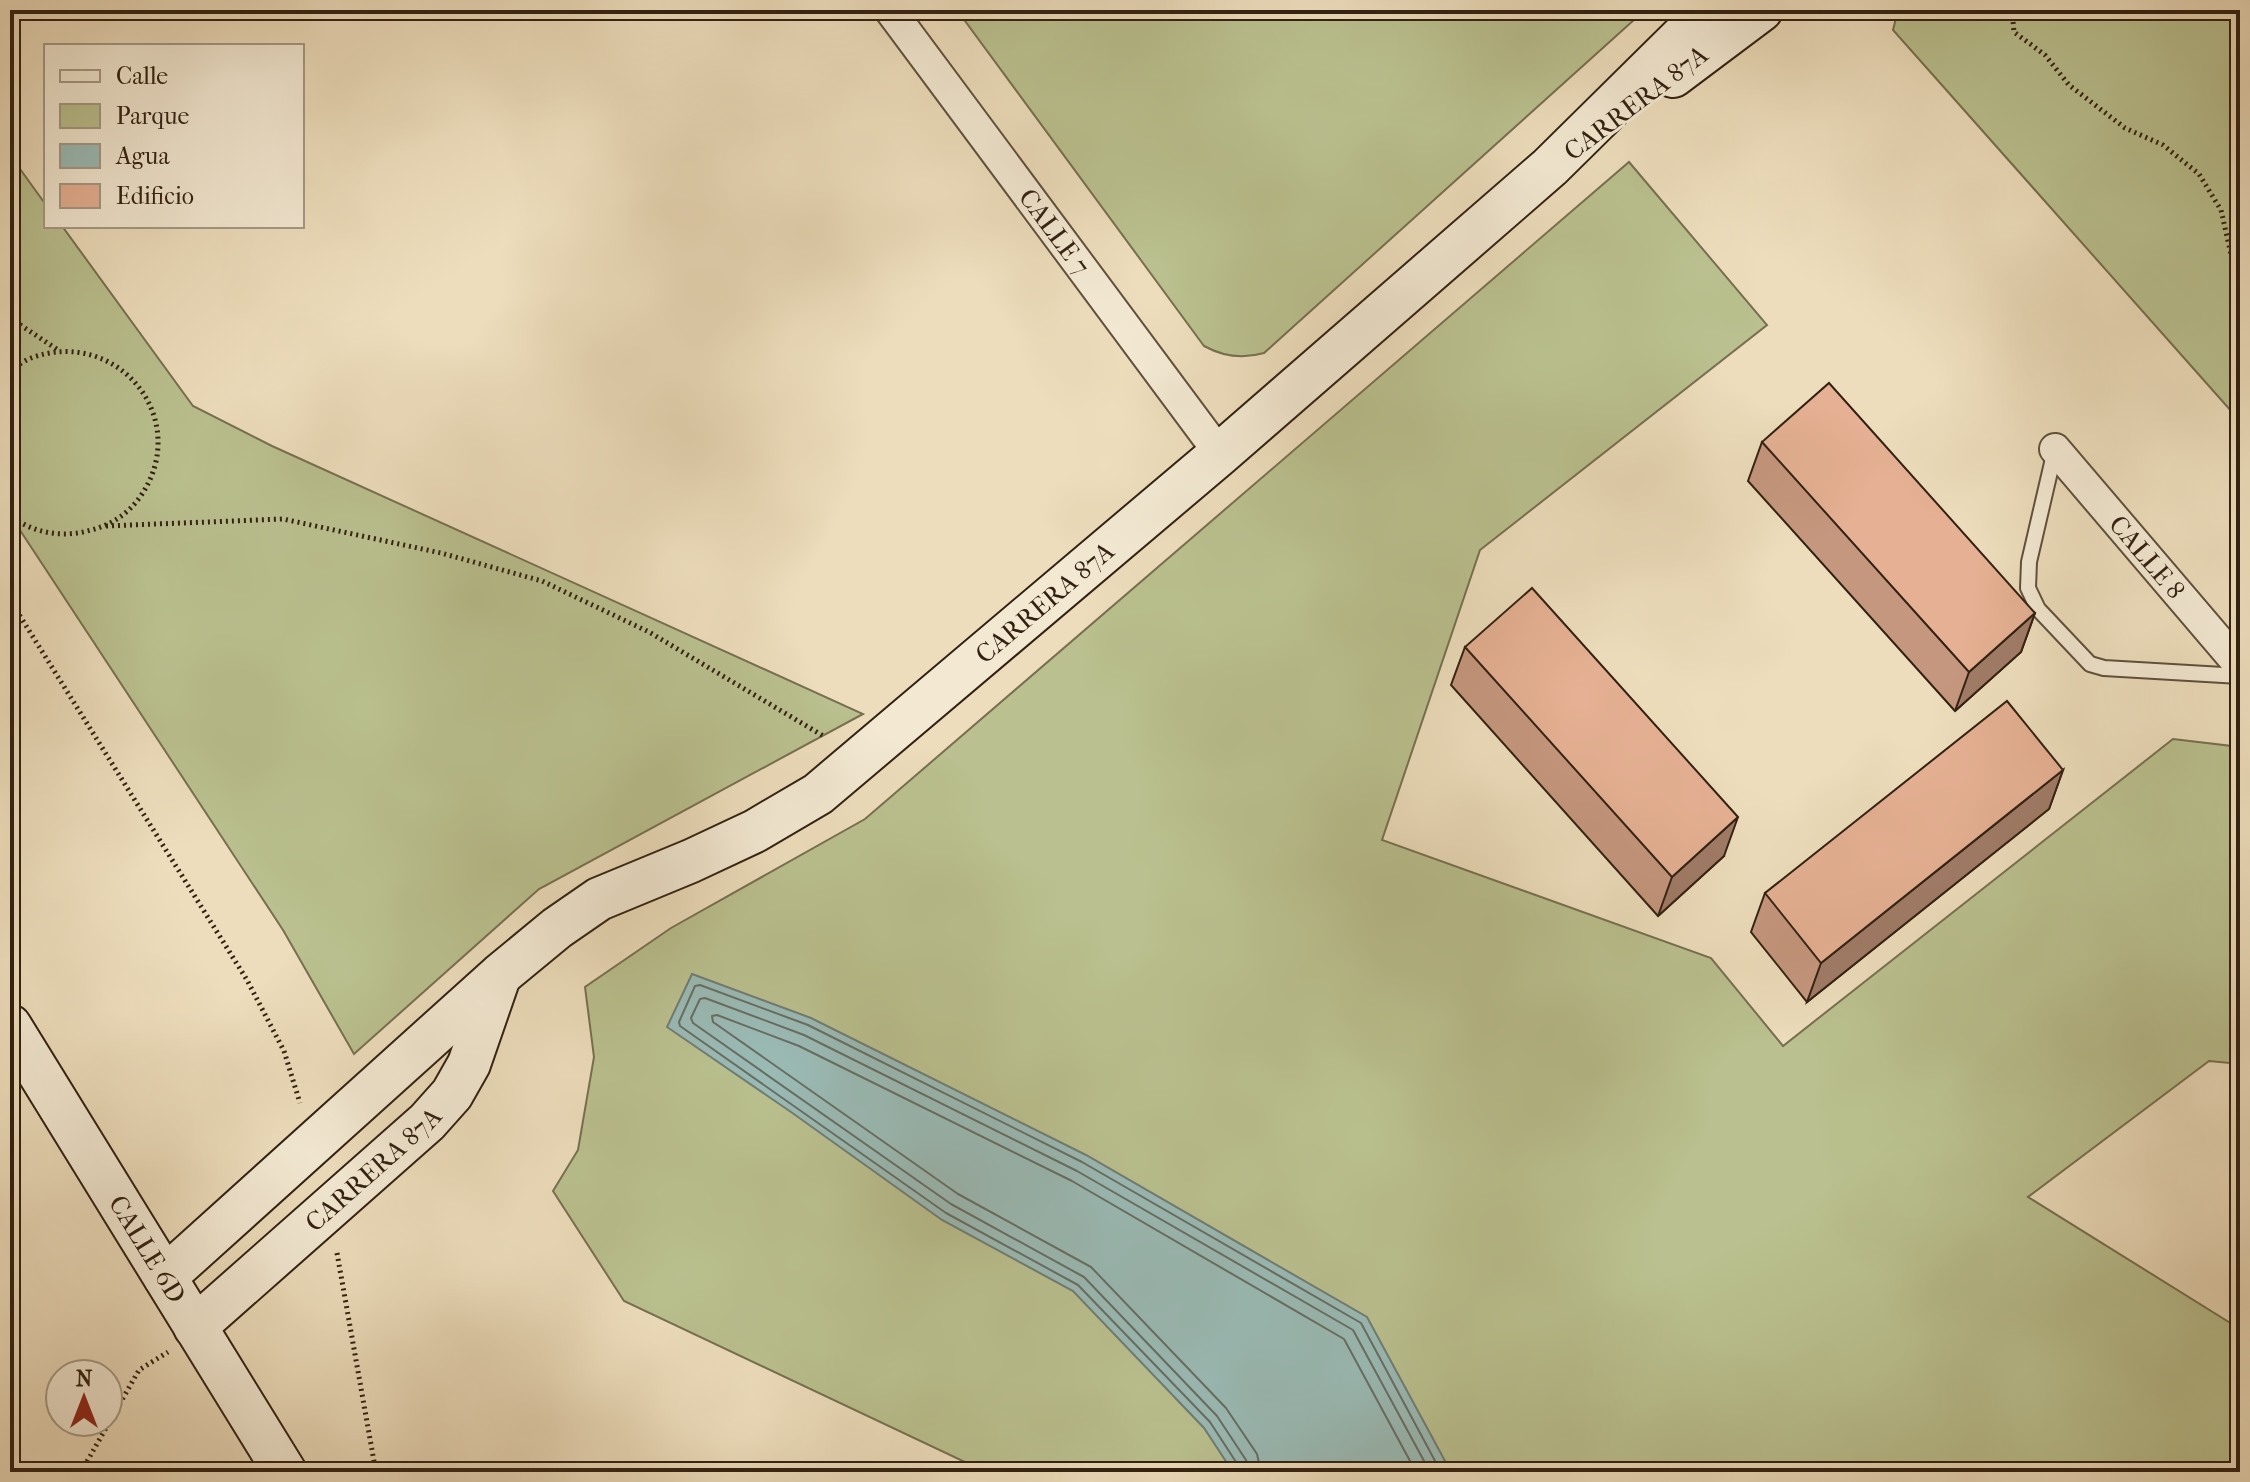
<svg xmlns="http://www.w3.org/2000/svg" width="2250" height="1482" viewBox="0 0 2250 1482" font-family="'IM FELL French Canon',serif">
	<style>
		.green { fill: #bac08f; stroke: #767050; stroke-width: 2 }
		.water { fill: #9abbb6; stroke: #707d74; stroke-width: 2 }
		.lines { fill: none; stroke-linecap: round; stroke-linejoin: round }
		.shore { stroke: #666e64; stroke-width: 2 }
		.lane-casing { stroke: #61503c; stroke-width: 18 }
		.street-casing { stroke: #61503c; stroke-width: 34 }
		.secondary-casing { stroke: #322112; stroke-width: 46 }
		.path { stroke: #322112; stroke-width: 5; stroke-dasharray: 2 4; stroke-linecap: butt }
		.lane { stroke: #f3e9d3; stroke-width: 14 }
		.street { stroke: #f3e9d3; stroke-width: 30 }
		.secondary { stroke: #f3e9d3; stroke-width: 42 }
		.wall { fill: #c5977e; stroke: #322112; stroke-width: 2 }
		.shaded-wall { fill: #a07b67; stroke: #322112; stroke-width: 2 }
		.building { fill: #e5b093; stroke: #322112; stroke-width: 2 }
		.labels { text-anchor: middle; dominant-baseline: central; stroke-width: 6; stroke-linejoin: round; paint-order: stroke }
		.street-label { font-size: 26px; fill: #322112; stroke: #f3e9d3 }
	</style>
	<rect width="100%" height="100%" fill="#edddbc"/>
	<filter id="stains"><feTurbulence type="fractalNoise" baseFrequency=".0025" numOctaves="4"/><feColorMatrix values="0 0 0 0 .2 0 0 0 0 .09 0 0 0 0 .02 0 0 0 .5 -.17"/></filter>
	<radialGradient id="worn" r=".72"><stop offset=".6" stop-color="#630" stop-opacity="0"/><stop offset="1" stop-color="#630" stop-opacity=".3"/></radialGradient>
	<!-- green -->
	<g class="green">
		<path d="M 957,10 L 1645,10 L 1264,353 C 1243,359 1224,357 1204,346 Z"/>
		<path d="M 1898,10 L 2240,10 L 2240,421 L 1893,30 Z"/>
		<path d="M 10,155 L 46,205 L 46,226 L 62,226 L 193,406 L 272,446 L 863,714 L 539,889 L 354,1054 L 283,930 L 10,515 Z"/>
		<path d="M 1629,162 L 1767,325 L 1480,550 L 1382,840 L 1711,958 L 1783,1046 L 2173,739 L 2240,747 L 2240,1064 L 2209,1061 L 2028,1197 L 2240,1329 L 2240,1472 L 986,1472 L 624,1301 L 553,1191 L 578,1150 L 594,1057 L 585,987 L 671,928 L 865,819 Z"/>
	</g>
	<!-- water -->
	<path class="water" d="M 692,974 L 811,1018 L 1086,1155 L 1367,1317 L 1451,1472 L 1233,1472 L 1204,1428 L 1073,1291 L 942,1220 L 791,1112 L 667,1027 Z"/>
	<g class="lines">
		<!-- shore -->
		<g class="shore">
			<path d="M 1239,1472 L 1238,1465 L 1210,1422 L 1078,1285 L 946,1213 L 680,1026 L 679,1022 L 695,986 L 700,985 L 808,1025 L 1082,1162 L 1361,1323 L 1441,1472"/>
			<path d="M 1249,1472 L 1246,1460 L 1217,1416 L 1084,1277 L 951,1204 L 693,1023 L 691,1018 L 700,999 L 705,998 L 804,1035 L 1077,1171 L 1353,1330 L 1430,1472"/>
			<path d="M 1261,1472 L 1257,1454 L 1226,1408 L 1091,1267 L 958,1194 L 713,1022 L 712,1016 L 717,1015 L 799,1046 L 1072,1181 L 1344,1339 L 1416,1472"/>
		</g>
		<!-- lane casing -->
		<g class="lane-casing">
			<path id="lane" d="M 2055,450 L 2029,562 L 2028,588 L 2038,609 L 2090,664 L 2104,668 L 2240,676"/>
		</g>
		<!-- street casing -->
		<g class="street-casing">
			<g id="street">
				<path id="s1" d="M 890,10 L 1220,454"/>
				<path id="s2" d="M 2055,449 L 2240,666"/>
			</g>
		</g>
		<!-- secondary casing -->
		<g class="secondary-casing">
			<g id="secondary">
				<path d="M 1673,76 L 1761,10"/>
				<path id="s3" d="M 10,1026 L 285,1472"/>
				<path id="s4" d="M 165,1277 L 500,975 L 557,928 L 599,899 L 691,861 L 755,831 L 818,794 L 1220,454 L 1550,167 L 1709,10"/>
				<path id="s5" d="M 195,1327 L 427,1122 L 452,1094 L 469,1064 L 498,980"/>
			</g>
		</g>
		<!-- path -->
		<g class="path">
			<path d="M 2012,10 L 2014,32 L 2045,55 L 2069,85 L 2125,128 L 2163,145 L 2199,174 L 2221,210 L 2235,272 L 2240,276"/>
			<path d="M 10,318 L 58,350"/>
			<path d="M 10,371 C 16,367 23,361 31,358 C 118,326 194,420 140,497 C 128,514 111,525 91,530 C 64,538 33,534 10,515"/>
			<path d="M 106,526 L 283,519 L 441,553 L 542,581 L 649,632 L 825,737"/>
			<path d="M 10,600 L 247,980 L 284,1051 L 300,1103"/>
			<path d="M 337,1253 L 375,1467 L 378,1472"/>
			<path d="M 81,1472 L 139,1370 L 168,1352"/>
		</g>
		<!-- lane -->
		<use href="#lane" class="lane"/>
		<!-- street -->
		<use href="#street" class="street"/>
		<!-- secondary -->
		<use href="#secondary" class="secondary"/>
	</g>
	<!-- wall -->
	<g class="wall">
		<path d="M 1762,442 L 2035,613 L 2021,652 L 1955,711 L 1748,481 Z"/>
		<path d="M 1465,647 L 1724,856 L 1658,916 L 1451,685 Z"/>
		<path d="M 2063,770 L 2049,809 L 1807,1002 L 1751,932 L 1765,893 Z"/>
	</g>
	<!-- shaded-wall -->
	<g class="shaded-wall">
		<path d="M 2035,613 L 2021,652 L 1955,711 L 1969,672 Z"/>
		<path d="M 2063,770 L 2049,809 L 1807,1002 L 1821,963 Z"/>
		<path d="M 1738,817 L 1724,856 L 1658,916 L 1672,877 Z"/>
	</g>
	<!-- building -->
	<g class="building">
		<path d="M 1829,383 L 2035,613 L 1969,672 L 1762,442 Z"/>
		<path d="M 1532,588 L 1738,817 L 1672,877 L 1465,647 Z"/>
		<path d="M 2007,701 L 2063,770 L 1821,963 L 1765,893 Z"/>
	</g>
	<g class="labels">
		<!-- street labels -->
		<g class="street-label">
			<text transform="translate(1636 103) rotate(-37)">CARRERA 87A</text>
			<text stroke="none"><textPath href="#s1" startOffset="276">CALLE 7</textPath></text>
			<text stroke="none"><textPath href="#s2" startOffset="142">CALLE 8</textPath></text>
			<text stroke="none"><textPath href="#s4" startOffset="1116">CARRERA 87A</textPath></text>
			<text stroke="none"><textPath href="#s5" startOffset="238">CARRERA 87A</textPath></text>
			<text stroke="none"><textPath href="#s3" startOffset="262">CALLE 6D</textPath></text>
		</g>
	</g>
	<!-- margin -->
	<rect width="2250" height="1482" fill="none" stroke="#edddbc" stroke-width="40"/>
	<rect x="12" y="12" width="2226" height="1458" fill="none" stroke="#322112" stroke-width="4"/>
	<rect x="20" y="20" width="2210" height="1442" fill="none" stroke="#322112" stroke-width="2"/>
	<!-- legend -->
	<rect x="44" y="44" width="260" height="184" fill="#f3e9d3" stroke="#a69986" stroke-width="2"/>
	<rect x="60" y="70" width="40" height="12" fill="#f3e9d3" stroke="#a69986" stroke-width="2"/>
	<text x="116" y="84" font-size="24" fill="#322112">Calle</text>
	<rect x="60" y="104" width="40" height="24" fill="#bac08f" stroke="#a69986" stroke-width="2"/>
	<text x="116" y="124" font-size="24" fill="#322112">Parque</text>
	<rect x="60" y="144" width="40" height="24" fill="#9abbb6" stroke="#a69986" stroke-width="2"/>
	<text x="116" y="164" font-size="24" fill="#322112">Agua</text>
	<rect x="60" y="184" width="40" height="24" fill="#e5b093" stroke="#a69986" stroke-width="2"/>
	<text x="116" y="204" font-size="24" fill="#322112">Edificio</text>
	<!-- north arrow -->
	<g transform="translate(84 1398)"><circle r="38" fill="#f3e9d3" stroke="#a69986" stroke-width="2"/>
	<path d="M0-6L14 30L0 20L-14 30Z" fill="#8f2418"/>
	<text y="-12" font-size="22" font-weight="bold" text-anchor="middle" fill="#322112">N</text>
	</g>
	<rect width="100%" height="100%" filter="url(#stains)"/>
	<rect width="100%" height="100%" fill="url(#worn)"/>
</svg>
